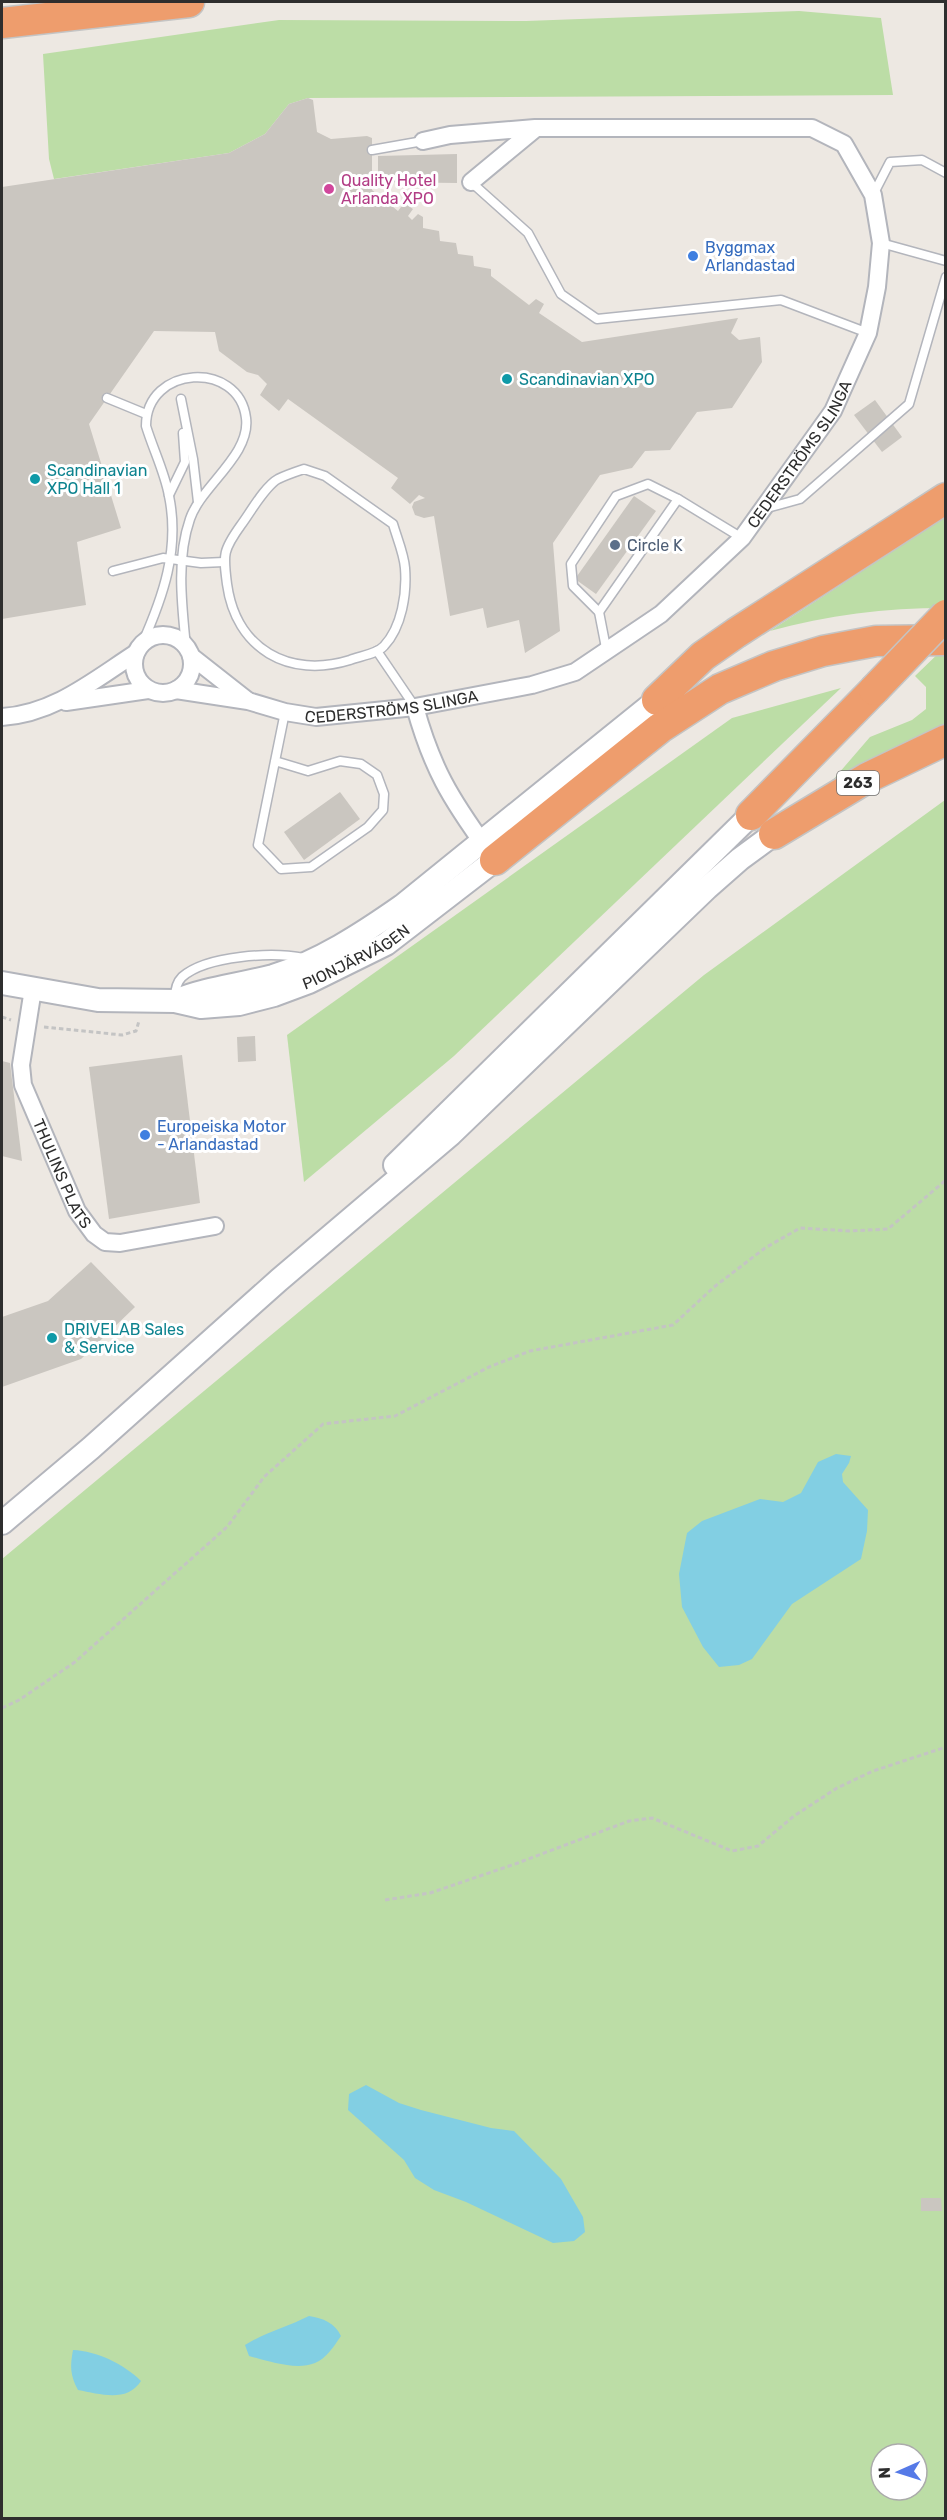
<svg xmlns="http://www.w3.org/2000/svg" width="947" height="2520" viewBox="0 0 947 2520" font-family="Rubik,sans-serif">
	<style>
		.green { fill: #bcdda6; fill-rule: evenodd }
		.water { fill: #82cfe3 }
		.building { fill: #cac6c0 }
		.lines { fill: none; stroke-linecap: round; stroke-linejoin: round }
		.service-casing { stroke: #b3b5bc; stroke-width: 11 }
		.minor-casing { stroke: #b3b5bc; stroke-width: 20 }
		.secondary-casing { stroke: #b3b5bc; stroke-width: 26 }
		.motorway-casing { stroke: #c4c4c4; stroke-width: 33 }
		.path { stroke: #c4c4c4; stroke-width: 3; stroke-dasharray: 4.5 3; stroke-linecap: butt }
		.service { stroke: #fff; stroke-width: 8 }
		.minor { stroke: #fff; stroke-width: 16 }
		.secondary { stroke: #fff; stroke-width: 22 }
		.motorway { stroke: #ee9d6d; stroke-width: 30 }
		.motorway-bridge-casing { stroke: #c4c4c4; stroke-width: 33; stroke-linecap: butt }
		.motorway-bridge { stroke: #ee9d6d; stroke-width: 30 }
		.hotel-dot { fill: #d1479c; stroke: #fff; stroke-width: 2 }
		.shop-dot { fill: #3f7fe0; stroke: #fff; stroke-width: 2 }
		.culture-dot { fill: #0f9aa8; stroke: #fff; stroke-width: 2 }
		.service-dot { fill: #5c6f8a; stroke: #fff; stroke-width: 2 }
		.labels { text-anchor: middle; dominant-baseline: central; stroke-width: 6; stroke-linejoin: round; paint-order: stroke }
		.shield { fill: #fff; stroke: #6d6d6d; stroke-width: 1.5 }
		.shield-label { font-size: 15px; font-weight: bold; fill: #2e2e2e }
		.hotel-label { font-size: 16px; fill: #b23c85; stroke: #fff; text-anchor: start }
		.shop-label { font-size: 16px; fill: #366cbe; stroke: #fff; text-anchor: start }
		.culture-label { font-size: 16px; fill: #0d838f; stroke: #fff; text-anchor: start }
		.street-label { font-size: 16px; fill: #2e2e2e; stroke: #fff }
		.service-label { font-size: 16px; fill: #4e5e75; stroke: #fff; text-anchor: start }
	</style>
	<rect width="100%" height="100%" fill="#ede8e2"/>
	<!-- green -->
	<g class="green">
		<path d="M 799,11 L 881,18 L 893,95 L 308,98 L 289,104 L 265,134 L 229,153 L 54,179 L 49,159 L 43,54 L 279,20 L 526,21 Z"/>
		<path d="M 945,517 L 945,608 C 886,608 827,615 770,631 Z"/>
		<path d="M 944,648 L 945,730 L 826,788 L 870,737 L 912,720 L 926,709 L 926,687 L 915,676 Z"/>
		<path d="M 841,688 L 454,1056 L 304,1182 L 287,1035 L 732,718 Z"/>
		<path d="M 945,800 L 945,2518 L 2,2518 L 2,1559 L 704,975 ZM 881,2454 L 917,2454 L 917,2490 L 881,2490 Z"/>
	</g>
	<!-- water -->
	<g class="water">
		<path d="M 836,1454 L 851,1456 L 849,1463 L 842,1474 L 843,1482 L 868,1510 L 867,1531 L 861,1559 L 792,1604 L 752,1659 L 739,1665 L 719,1667 L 703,1647 L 682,1607 L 679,1574 L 687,1533 L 702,1521 L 760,1499 L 783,1502 L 801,1493 L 818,1462 Z"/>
		<path d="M 366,2085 L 399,2103 L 421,2110 L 491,2128 L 514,2131 L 561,2179 L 583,2217 L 585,2232 L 574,2241 L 553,2243 L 466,2202 L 434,2190 L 415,2178 L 404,2160 L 348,2110 L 349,2094 Z"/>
		<path d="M 309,2316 C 323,2318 335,2323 341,2336 C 334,2346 326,2359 315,2363 C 296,2371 268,2361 249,2356 L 245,2345 C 266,2332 287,2327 309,2316 Z"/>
		<path d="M 73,2350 C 97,2351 124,2364 141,2381 C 127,2403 100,2394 78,2390 C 70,2375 70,2366 73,2350 Z"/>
	</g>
	<!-- building -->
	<g class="building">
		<path d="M 308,98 L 313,100 L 317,132 L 331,139 L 367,136 L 372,138 L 372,190 L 398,211 L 404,203 L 413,209 L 408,216 L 412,220 L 418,214 L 423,217 L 423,228 L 439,231 L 440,241 L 456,243 L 458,254 L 473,256 L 474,266 L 491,269 L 491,276 L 529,305 L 536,299 L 544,304 L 539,313 L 582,342 L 738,318 L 731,333 L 739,340 L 760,337 L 762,362 L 732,408 L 697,412 L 670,450 L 645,451 L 632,468 L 600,475 L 553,543 L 560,631 L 525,653 L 519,620 L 487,628 L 483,608 L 450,616 L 434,516 L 424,518 L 415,515 L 412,507 L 414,502 L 425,498 L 419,495 L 410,504 L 391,488 L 398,478 L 288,399 L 279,411 L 260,395 L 267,384 L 258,375 L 247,372 L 219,351 L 215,332 L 154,331 L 89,424 L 121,528 L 77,542 L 86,605 L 2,619 L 2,187 L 229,153 L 265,134 L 289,104 Z"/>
		<path d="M 457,154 L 457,183 L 378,182 L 378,156 Z"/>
		<path d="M 875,400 L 902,437 L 882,452 L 854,415 Z"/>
		<path d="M 634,496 L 656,511 L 596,594 L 575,579 Z"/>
		<path d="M 340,792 L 360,819 L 304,860 L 284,832 Z"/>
		<path d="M 255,1036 L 256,1061 L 238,1062 L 237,1037 Z"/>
		<path d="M 182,1055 L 200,1203 L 109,1219 L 89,1067 Z"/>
		<path d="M 2,1061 L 10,1063 L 22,1161 L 2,1156 Z"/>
		<path d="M 91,1262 L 135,1307 L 81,1359 L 2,1387 L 2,1317 L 48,1301 Z"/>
		<path d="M 921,2198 L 941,2198 L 942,2211 L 921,2211 Z"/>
	</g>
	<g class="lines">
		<!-- service casing -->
		<g class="service-casing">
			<g id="service">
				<path d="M 372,150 L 423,141"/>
				<path d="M 471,182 L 528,233 L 561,294 L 597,319 L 781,300 L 868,333"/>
				<path d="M 873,195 L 890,162 L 922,160 L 946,173"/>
				<path d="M 881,243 L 946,261"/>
				<path d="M 107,398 L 146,414"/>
				<path d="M 181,399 L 193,459 L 198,502"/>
				<path d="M 304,469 L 325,476 L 393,524 C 397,538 404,554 405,568 C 407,593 402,627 384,646 C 377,654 360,656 350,660 C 289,679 236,649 227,584 C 223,554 223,550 241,525 C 250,513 265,486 278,479 C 286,475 295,472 304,469 Z"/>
				<path d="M 169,495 L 185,462 L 183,433"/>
				<path d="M 767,508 L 800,499 L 909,404 L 946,277"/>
				<path d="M 113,571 L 163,558 L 201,563 L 224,562"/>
				<path d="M 599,612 L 678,499"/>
				<path d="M 142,644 C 163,597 180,549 169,496 C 165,473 153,449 146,426 C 146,365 239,360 246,418 C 251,455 201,486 190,519 C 176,559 182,606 186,647"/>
				<path d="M 377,651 L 415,707"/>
				<path d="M 607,653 L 599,612 L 573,586 L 571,564 L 616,496 L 648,484 L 678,499 L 742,538"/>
				<path d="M 275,761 L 308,771 L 340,761 L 361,764 L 377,775 L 384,794 L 383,810 L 368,827 L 311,867 L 281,869 L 258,845 L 285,712"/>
				<path d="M 175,998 C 175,990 176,983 182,977 C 207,955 273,952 304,958"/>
			</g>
		</g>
		<!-- minor casing -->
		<g class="minor-casing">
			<g id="minor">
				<path d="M 471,182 L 535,129"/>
				<circle cx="163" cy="664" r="29"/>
				<path d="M 191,656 L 247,700"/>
				<path id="s1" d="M 176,690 L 248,701 L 285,712 L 316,717 L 415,707 L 532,685 L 575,672 L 661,614 L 742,538 L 833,411 L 868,333 L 877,287 L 881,243 L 873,195 L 844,144 L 812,128 L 535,128 L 450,135 L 423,141"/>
				<path d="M 66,702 L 148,690"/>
				<path d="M 415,707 C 432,768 450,798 487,849"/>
				<path d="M 2,717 C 54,714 94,680 136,653"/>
				<path id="s2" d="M 33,989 L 21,1065 L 23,1085 L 77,1211 L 94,1234 L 105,1242 L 120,1243 L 215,1226"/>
			</g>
		</g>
		<!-- secondary casing -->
		<g class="secondary-casing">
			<g id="secondary">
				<path id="s3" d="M 2,983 L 98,1000 L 175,1001 L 201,1007 L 239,1004 L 274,995 L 309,982 L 386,944 L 495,860"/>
				<path d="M 175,1001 C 206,988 240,985 273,976 C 319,962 362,934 402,906 L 657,700"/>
				<path d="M 395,1165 L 751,815"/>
				<path d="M 2,1523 L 91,1448 L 279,1280 L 451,1134 L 707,888 L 740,859 L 774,834"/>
			</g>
		</g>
		<!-- motorway casing -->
		<g class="motorway-casing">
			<g id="motorway">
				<path d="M 2,23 L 189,2"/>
				<path d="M 657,700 L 703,656 L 736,633 L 946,498"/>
				<path d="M 751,815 L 874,690"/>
				<path d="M 774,834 L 867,778 L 946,740"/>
				<path d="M 495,860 L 660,728 L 720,689 L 774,666 L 823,651 L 876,641 L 946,640"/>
			</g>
		</g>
		<!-- path -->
		<g class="path">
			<path d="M 2,1017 L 11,1020"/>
			<path d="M 44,1027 L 122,1035 L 136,1031 L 139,1021"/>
			<path d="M 2,1708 L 19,1700 L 75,1662 L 227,1527 L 264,1477 L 323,1424 L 395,1416 L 489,1367 L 530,1351 L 673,1325 L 714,1287 L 765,1248 L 800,1228 L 850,1231 L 888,1229 L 946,1180"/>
			<path d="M 385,1900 L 430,1893 L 515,1864 L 629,1821 L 652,1818 L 732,1851 L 758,1846 L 794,1816 L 837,1788 L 873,1771 L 946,1747"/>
		</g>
		<!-- service -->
		<use href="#service" class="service"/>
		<!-- minor -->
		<use href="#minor" class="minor"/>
		<!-- secondary -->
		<use href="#secondary" class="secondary"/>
		<!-- motorway -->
		<use href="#motorway" class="motorway"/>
		<!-- motorway-bridge casing -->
		<g class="motorway-bridge-casing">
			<path id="motorway-bridge" d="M 874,690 L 946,615"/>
		</g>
		<!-- motorway-bridge -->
		<use href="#motorway-bridge" class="motorway-bridge"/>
	</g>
	<!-- markers -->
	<circle class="hotel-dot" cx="329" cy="189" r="6"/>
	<g class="shop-dot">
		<circle cx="693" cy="256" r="6"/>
		<circle cx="145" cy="1135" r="6"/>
	</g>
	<g class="culture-dot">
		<circle cx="507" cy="379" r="6"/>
		<circle cx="35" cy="479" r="6"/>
		<circle cx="52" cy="1338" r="6"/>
	</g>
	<circle class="service-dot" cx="615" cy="545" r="6"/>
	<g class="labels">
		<!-- shield labels -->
		<rect class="shield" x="837" y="771" width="42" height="24" rx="4.5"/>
		<g class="shield-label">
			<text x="858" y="783">263</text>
		</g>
		<!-- hotel labels -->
		<g class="hotel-label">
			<text x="341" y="180">Quality Hotel<tspan x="341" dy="18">Arlanda XPO</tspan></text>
		</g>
		<!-- shop labels -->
		<g class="shop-label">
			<text x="705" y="247">Byggmax<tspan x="705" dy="18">Arlandastad</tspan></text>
			<text x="157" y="1126">Europeiska Motor<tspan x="157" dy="18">- Arlandastad</tspan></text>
		</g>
		<!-- culture labels -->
		<g class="culture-label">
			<text x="519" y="379">Scandinavian XPO</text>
			<text x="47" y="470">Scandinavian<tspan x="47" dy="18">XPO Hall 1</tspan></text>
			<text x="64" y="1329">DRIVELAB Sales<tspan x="64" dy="18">&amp; Service</tspan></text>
		</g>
		<!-- street labels -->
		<g class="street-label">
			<text stroke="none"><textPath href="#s1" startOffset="723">CEDERSTRÖMS SLINGA</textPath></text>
			<text stroke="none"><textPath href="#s1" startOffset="219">CEDERSTRÖMS SLINGA</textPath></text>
			<text stroke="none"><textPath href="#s3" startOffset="366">PIONJÄRVÄGEN</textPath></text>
			<text stroke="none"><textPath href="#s2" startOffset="194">THULINS PLATS</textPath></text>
		</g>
		<!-- service labels -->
		<g class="service-label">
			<text x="627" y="545">Circle K</text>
		</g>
	</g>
	<!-- border -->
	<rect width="947" height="2520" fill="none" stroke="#2e2e2e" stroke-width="6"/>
	<!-- north arrow -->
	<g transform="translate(899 2472) rotate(267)"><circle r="28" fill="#ffffff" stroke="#ababab" stroke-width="1.5"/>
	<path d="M0-4.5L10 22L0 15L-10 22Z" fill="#567ae7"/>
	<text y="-9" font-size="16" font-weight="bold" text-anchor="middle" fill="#2e2e2e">N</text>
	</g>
</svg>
